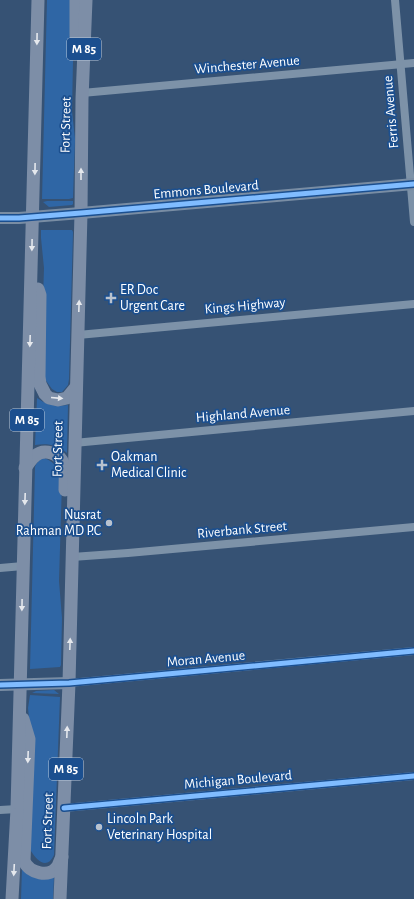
<svg xmlns="http://www.w3.org/2000/svg" width="414" height="899" viewBox="0 0 414 899" font-family="'Alegreya Sans',sans-serif">
	<style>
		.green { fill: #2f66a5 }
		.lines { fill: none; stroke-linecap: round; stroke-linejoin: round }
		.street { stroke: #7d92a8; stroke-width: 8 }
		.secondary { stroke: #798da4; stroke-width: 12 }
		.primary { stroke: #7d8ea7; stroke-width: 13 }
		.cycleway-casing { stroke: #1b4f8f; stroke-width: 8 }
		.cycleway { stroke: #80bcff; stroke-width: 5 }
		.oneway { fill: #e5e8ed }
		.poi-dot { fill: #b9c2ce; stroke: #1b4f8f; stroke-width: 1.5 }
		.labels { text-anchor: middle; dominant-baseline: central; stroke-width: 3.5; stroke-linejoin: round; paint-order: stroke }
		.shield { fill: #1b4f8f; stroke: #bbcadd; stroke-width: 1 }
		.shield-label { font-size: 13px; font-weight: bold; fill: #fff }
		.street-label { font-size: 14px; fill: #fff; stroke: #1b4f8f }
		.poi-label { font-size: 14px; fill: #fff; stroke: #1b4f8f; text-anchor: start }
	</style>
	<rect width="100%" height="100%" fill="#365274"/>
	<!-- green -->
	<g class="green">
		<path d="M 47,0 L 72,0 L 74,10 L 72,111 L 75,139 L 73,198 L 69,199 L 42,199 Z"/>
		<path d="M 47,201 L 73,201 L 73,204 L 72,205 L 49,207 L 43,202 Z"/>
		<path d="M 41,230 L 72,230 L 73,232 L 69,379 L 68,385 L 62,392 L 57,392 L 52,389 L 44,378 L 41,360 L 44,268 L 41,238 Z"/>
		<path d="M 37,398 C 47,405 56,407 68,405 L 67,453 C 57,445 48,443 35,445 Z"/>
		<path d="M 44,458 C 56,462 60,471 62,482 L 59,581 L 62,618 L 61,665 L 60,667 L 30,669 L 35,467 C 37,462 39,460 44,458 Z"/>
		<path d="M 54,690 L 59,694 L 32,693 L 36,691 Z"/>
		<path d="M 30,695 L 60,697 L 54,855 C 47,870 37,861 31,851 L 31,738 L 28,708 Z"/>
		<path d="M 22,868 L 54,876 L 53,899 L 21,899 Z"/>
	</g>
	<g class="lines">
		<!-- street -->
		<g class="street">
			<path d="M 395,0 L 414,222"/>
			<path d="M 82,93 L 414,63"/>
			<path d="M 78,335 L 414,304"/>
			<path d="M 74,443 L 414,411"/>
			<path d="M 72,557 L 128,553 L 414,527"/>
			<path d="M 0,568 L 23,566"/>
			<path d="M 69,683 L 414,651"/>
			<path d="M 64,808 L 414,776"/>
			<path d="M 0,810 L 17,809"/>
		</g>
		<!-- secondary -->
		<g class="secondary">
			<path d="M 0,218 L 19,218 L 81,213 L 414,184"/>
			<path d="M 0,685 L 69,683"/>
		</g>
		<!-- primary -->
		<g class="primary">
			<path d="M 76,0 L 76,36"/>
			<path d="M 38,289 L 40,295 L 39,377 L 40,384 L 45,394 L 49,398 L 58,400 L 67,398 L 76,387"/>
			<path d="M 25,468 C 28,464 31,459 35,456 C 44,448 60,453 64,465 C 66,473 65,482 65,490"/>
			<path d="M 23,719 L 29,739 L 24,861 C 29,873 50,879 58,866 C 59,864 60,860 62,857"/>
			<path d="M 12,899 L 17,809 L 38,0"/>
			<path d="M 60,899 L 69,683 L 81,213 L 82,99 L 86,0"/>
		</g>
		<!-- cycleway casing -->
		<g class="cycleway-casing">
			<g id="cycleway">
				<path d="M 0,218 L 19,218 L 81,213 L 414,184"/>
				<path d="M 0,685 L 69,683 L 124,678 L 414,651"/>
				<path d="M 64,808 L 414,776"/>
			</g>
		</g>
		<!-- cycleway -->
		<use href="#cycleway" class="cycleway"/>
	</g>
	<!-- one-way arrows -->
	<defs><path id="oneway-solid" d="M-6-.8H1V-3.2L6.5 0L1 3.2V.8H-6Z"/></defs>
	<g class="oneway">
		<use href="#oneway-solid" transform="translate(37 39) rotate(91)"/>
		<use href="#oneway-solid" transform="translate(35 169) rotate(91)"/>
		<use href="#oneway-solid" transform="translate(81 174) rotate(-90)"/>
		<use href="#oneway-solid" transform="translate(32 245) rotate(91)"/>
		<use href="#oneway-solid" transform="translate(79 306) rotate(-88)"/>
		<use href="#oneway-solid" transform="translate(30 341) rotate(92)"/>
		<use href="#oneway-solid" transform="translate(57 398) rotate(5)"/>
		<use href="#oneway-solid" transform="translate(25 499) rotate(92)"/>
		<use href="#oneway-solid" transform="translate(22 605) rotate(91)"/>
		<use href="#oneway-solid" transform="translate(70 644) rotate(-88)"/>
		<use href="#oneway-solid" transform="translate(67 732) rotate(-88)"/>
		<use href="#oneway-solid" transform="translate(28 757) rotate(92)"/>
		<use href="#oneway-solid" transform="translate(14 870) rotate(93)"/>
	</g>
	<!-- markers -->
	<g class="poi-dot">
		<path d="M109 292h4v4h4v4h-4v4h-4v-4h-4v-4h4z"/>
		<path d="M100 459h4v4h4v4h-4v4h-4v-4h-4v-4h4z"/>
		<circle cx="109" cy="523" r="4"/>
		<circle cx="99" cy="827" r="4"/>
	</g>
	<g class="labels">
		<!-- shield labels -->
		<g class="shield">
			<rect x="67" y="38" width="34" height="22" rx="3"/>
			<rect x="10" y="409" width="34" height="22" rx="3"/>
			<rect x="49" y="758" width="34" height="22" rx="3"/>
		</g>
		<g class="shield-label">
			<text x="84" y="49">M 85</text>
			<text x="27" y="420">M 85</text>
			<text x="66" y="769">M 85</text>
		</g>
		<!-- street labels -->
		<g class="street-label">
			<text transform="translate(247 65) rotate(-5)">Winchester Avenue</text>
			<text transform="translate(391 112) rotate(-95)">Ferris Avenue</text>
			<text transform="translate(66 125) rotate(-89)">Fort Street</text>
			<text transform="translate(206 190) rotate(-5)">Emmons Boulevard</text>
			<text transform="translate(245 306) rotate(-5)">Kings Highway</text>
			<text transform="translate(243 414) rotate(-5)">Highland Avenue</text>
			<text transform="translate(58 449) rotate(-89)">Fort Street</text>
			<text transform="translate(242 530) rotate(-5)">Riverbank Street</text>
			<text transform="translate(206 659) rotate(-5)">Moran Avenue</text>
			<text transform="translate(238 780) rotate(-5)">Michigan Boulevard</text>
			<text transform="translate(48 821) rotate(-88)">Fort Street</text>
		</g>
		<!-- poi labels -->
		<g class="poi-label">
			<text x="120" y="290">ER Doc<tspan x="120" dy="16">Urgent Care</tspan></text>
			<text x="111" y="457">Oakman<tspan x="111" dy="16">Medical Clinic</tspan></text>
			<text x="101" y="515" text-anchor="end">Nusrat<tspan x="101" dy="16">Rahman MD P.C</tspan></text>
			<text x="107" y="819">Lincoln Park<tspan x="107" dy="16">Veterinary Hospital</tspan></text>
		</g>
	</g>
</svg>
